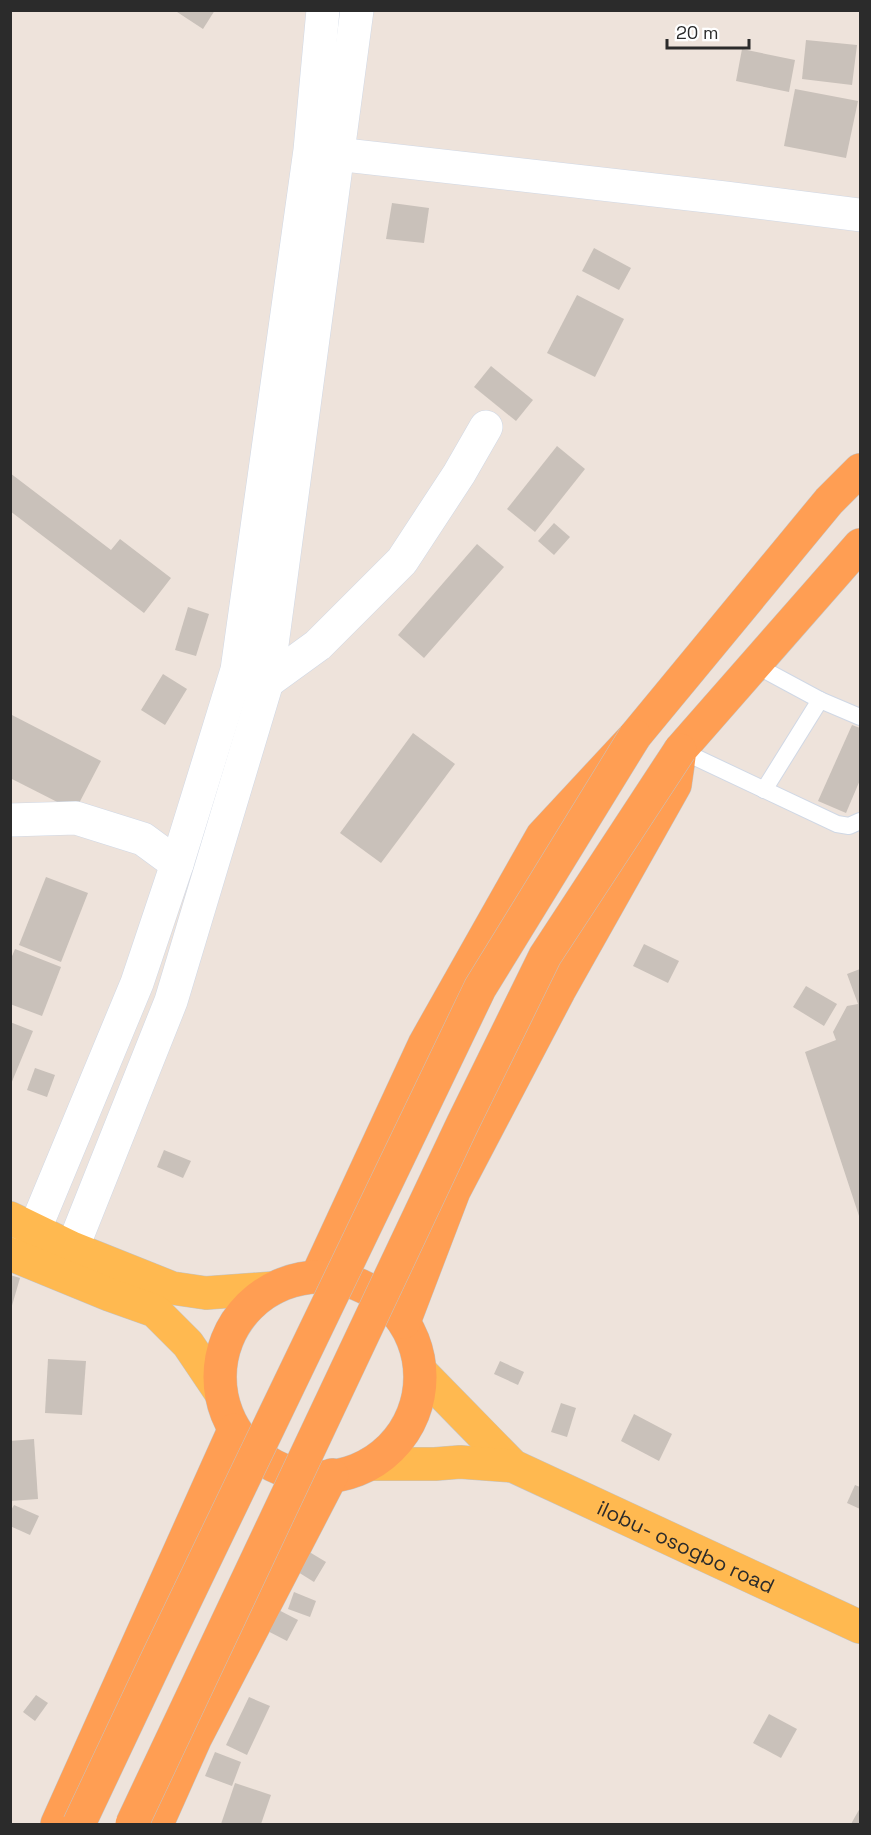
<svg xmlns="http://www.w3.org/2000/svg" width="871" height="1835" viewBox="0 0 871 1835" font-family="'Space Grotesk',sans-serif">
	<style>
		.building { fill: #c9c1ba }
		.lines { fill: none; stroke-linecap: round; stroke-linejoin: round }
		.service-casing { stroke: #d0d8e5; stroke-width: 18 }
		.minor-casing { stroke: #d0d8e5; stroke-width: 34 }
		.primary-casing { stroke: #c4c4c4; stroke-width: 34 }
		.trunk-casing { stroke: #c4c4c4; stroke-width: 34 }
		.service { stroke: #fff; stroke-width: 16 }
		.minor { stroke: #fff; stroke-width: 33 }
		.primary { stroke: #ffb950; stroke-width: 33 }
		.trunk { stroke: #ff9e53; stroke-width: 33 }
		.trunk-bridge-casing { stroke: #c4c4c4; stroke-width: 34; stroke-linecap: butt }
		.trunk-bridge { stroke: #ff9e53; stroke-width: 33 }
		.labels { text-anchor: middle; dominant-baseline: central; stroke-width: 4.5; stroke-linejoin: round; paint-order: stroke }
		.street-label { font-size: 21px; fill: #2b2b2b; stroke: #fff }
	</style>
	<rect width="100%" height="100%" fill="#eee3db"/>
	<!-- building -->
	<g class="building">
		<path d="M 174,10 L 215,10 L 203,29 Z"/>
		<path d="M 806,40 L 857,45 L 852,85 L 802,79 Z"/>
		<path d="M 742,49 L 795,60 L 789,92 L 736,81 Z"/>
		<path d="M 795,89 L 858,101 L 846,158 L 784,146 Z"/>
		<path d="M 392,203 L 429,208 L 424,243 L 386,239 Z"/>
		<path d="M 594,248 L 631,268 L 619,290 L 582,271 Z"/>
		<path d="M 577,295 L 624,319 L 595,377 L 547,353 Z"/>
		<path d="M 491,366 L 533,400 L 516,421 L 474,387 Z"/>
		<path d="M 557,446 L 585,469 L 535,532 L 507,509 Z"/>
		<path d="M 10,473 L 111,550 L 120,539 L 171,578 L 144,613 L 10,511 Z"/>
		<path d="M 554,523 L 570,537 L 554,555 L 538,541 Z"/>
		<path d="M 477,544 L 504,567 L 424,658 L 398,635 Z"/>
		<path d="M 188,607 L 209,614 L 196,656 L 175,650 Z"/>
		<path d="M 163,674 L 187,689 L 165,725 L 141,710 Z"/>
		<path d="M 10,714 L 101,761 L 75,811 L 10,778 Z"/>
		<path d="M 852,725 L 860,728 L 860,780 L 846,813 L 818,801 Z"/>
		<path d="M 413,733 L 455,764 L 381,863 L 340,833 Z"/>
		<path d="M 46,877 L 88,893 L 61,962 L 19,945 Z"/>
		<path d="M 644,944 L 679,961 L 668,983 L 633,966 Z"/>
		<path d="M 15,949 L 61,967 L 42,1016 L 10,1004 L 10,961 Z"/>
		<path d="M 860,969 L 860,1219 L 805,1052 L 836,1040 L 833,1032 L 847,1006 L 858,1004 L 847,974 Z"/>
		<path d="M 806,986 L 837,1004 L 824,1026 L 793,1007 Z"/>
		<path d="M 10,1022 L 33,1031 L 11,1084 L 10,1084 Z"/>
		<path d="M 35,1068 L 55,1075 L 47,1097 L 27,1090 Z"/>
		<path d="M 164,1150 L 191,1161 L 183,1178 L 157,1167 Z"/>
		<path d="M 10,1275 L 20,1278 L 11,1309 L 10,1309 Z"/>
		<path d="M 48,1359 L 86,1361 L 82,1415 L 45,1413 Z"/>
		<path d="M 500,1361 L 524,1372 L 518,1385 L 494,1374 Z"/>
		<path d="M 561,1403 L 576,1408 L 567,1437 L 551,1432 Z"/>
		<path d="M 634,1414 L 672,1434 L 659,1461 L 621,1441 Z"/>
		<path d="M 34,1439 L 38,1499 L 10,1501 L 10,1441 Z"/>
		<path d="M 855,1485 L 860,1487 L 860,1509 L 847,1503 Z"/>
		<path d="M 14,1505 L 39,1516 L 30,1535 L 10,1526 L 10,1512 Z"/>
		<path d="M 301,1547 L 326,1562 L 314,1582 L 290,1567 Z"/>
		<path d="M 294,1592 L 316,1601 L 310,1617 L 288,1609 Z"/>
		<path d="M 267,1604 L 298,1620 L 287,1641 L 256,1625 Z"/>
		<path d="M 36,1695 L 48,1703 L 35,1721 L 23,1712 Z"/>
		<path d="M 249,1697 L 270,1706 L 247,1755 L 226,1745 Z"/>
		<path d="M 769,1714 L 797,1729 L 781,1758 L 753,1743 Z"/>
		<path d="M 215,1752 L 241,1762 L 232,1786 L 205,1776 Z"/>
		<path d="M 235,1783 L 271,1795 L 261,1824 L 221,1824 Z"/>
		<path d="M 860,1808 L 860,1824 L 851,1824 Z"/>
	</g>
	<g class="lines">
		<!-- service casing -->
		<g class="service-casing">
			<g id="service">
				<path d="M 755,665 L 820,700 L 860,717"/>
				<path d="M 680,750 L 837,824 L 849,826 L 860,821"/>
				<path d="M 764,790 L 820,700"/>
			</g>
		</g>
		<!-- minor casing -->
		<g class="minor-casing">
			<g id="minor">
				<path d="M 336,154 L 725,198 L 860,215"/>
				<path d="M 267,682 L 318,645 L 402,561 L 459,474 L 486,427"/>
				<path d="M 10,820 L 76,818 L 143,839 L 177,864"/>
				<path d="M 24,1255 L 137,983 L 177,864 L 237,670 L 310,150 L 323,10"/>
				<path d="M 62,1274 L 171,1001 L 267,682 L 357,10"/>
			</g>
		</g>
		<!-- primary casing -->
		<g class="primary-casing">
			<g id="primary">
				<path d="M 10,1218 L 72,1248 L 172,1288 L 206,1293 L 274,1288"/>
				<path d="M 10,1254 L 110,1295 L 155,1311 L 188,1344 L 221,1393"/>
				<path d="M 420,1371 L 513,1466"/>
				<path id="s1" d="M 370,1464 L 435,1464 L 460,1462 L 513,1466 L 860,1627"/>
			</g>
		</g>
		<!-- trunk casing -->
		<g class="trunk-casing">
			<g id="trunk">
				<path d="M 317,1276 L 425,1043 L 542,836 L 635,736 L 829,501 L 860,470"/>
				<circle cx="320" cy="1377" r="100"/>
				<path d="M 404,1322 L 454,1191 L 559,991 L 675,785 L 680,750 L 860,545"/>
				<path d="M 57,1824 L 234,1430"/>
				<path d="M 157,1824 L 195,1739 L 332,1475"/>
			</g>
		</g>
		<!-- service -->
		<use href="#service" class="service"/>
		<!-- minor -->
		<use href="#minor" class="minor"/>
		<!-- primary -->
		<use href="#primary" class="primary"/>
		<!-- trunk -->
		<use href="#trunk" class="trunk"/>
		<!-- trunk-bridge casing -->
		<g class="trunk-bridge-casing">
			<g id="trunk-bridge">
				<path d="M 79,1824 L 157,1659 L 480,988 L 635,736"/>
				<path d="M 132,1824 L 462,1125 L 545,956 L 680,750"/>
			</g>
		</g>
		<!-- trunk-bridge -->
		<use href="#trunk-bridge" class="trunk-bridge"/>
	</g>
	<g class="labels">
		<!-- street labels -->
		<g class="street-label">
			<text stroke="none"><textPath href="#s1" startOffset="334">ilobu- osogbo road</textPath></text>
		</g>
	</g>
	<!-- border -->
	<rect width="871" height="1835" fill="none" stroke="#2b2b2b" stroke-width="24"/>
	<!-- scale -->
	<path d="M667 39v9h82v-9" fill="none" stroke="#2b2b2b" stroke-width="3"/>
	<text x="676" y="39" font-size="18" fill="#2b2b2b" stroke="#ffffff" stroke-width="4.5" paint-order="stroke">20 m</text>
</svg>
